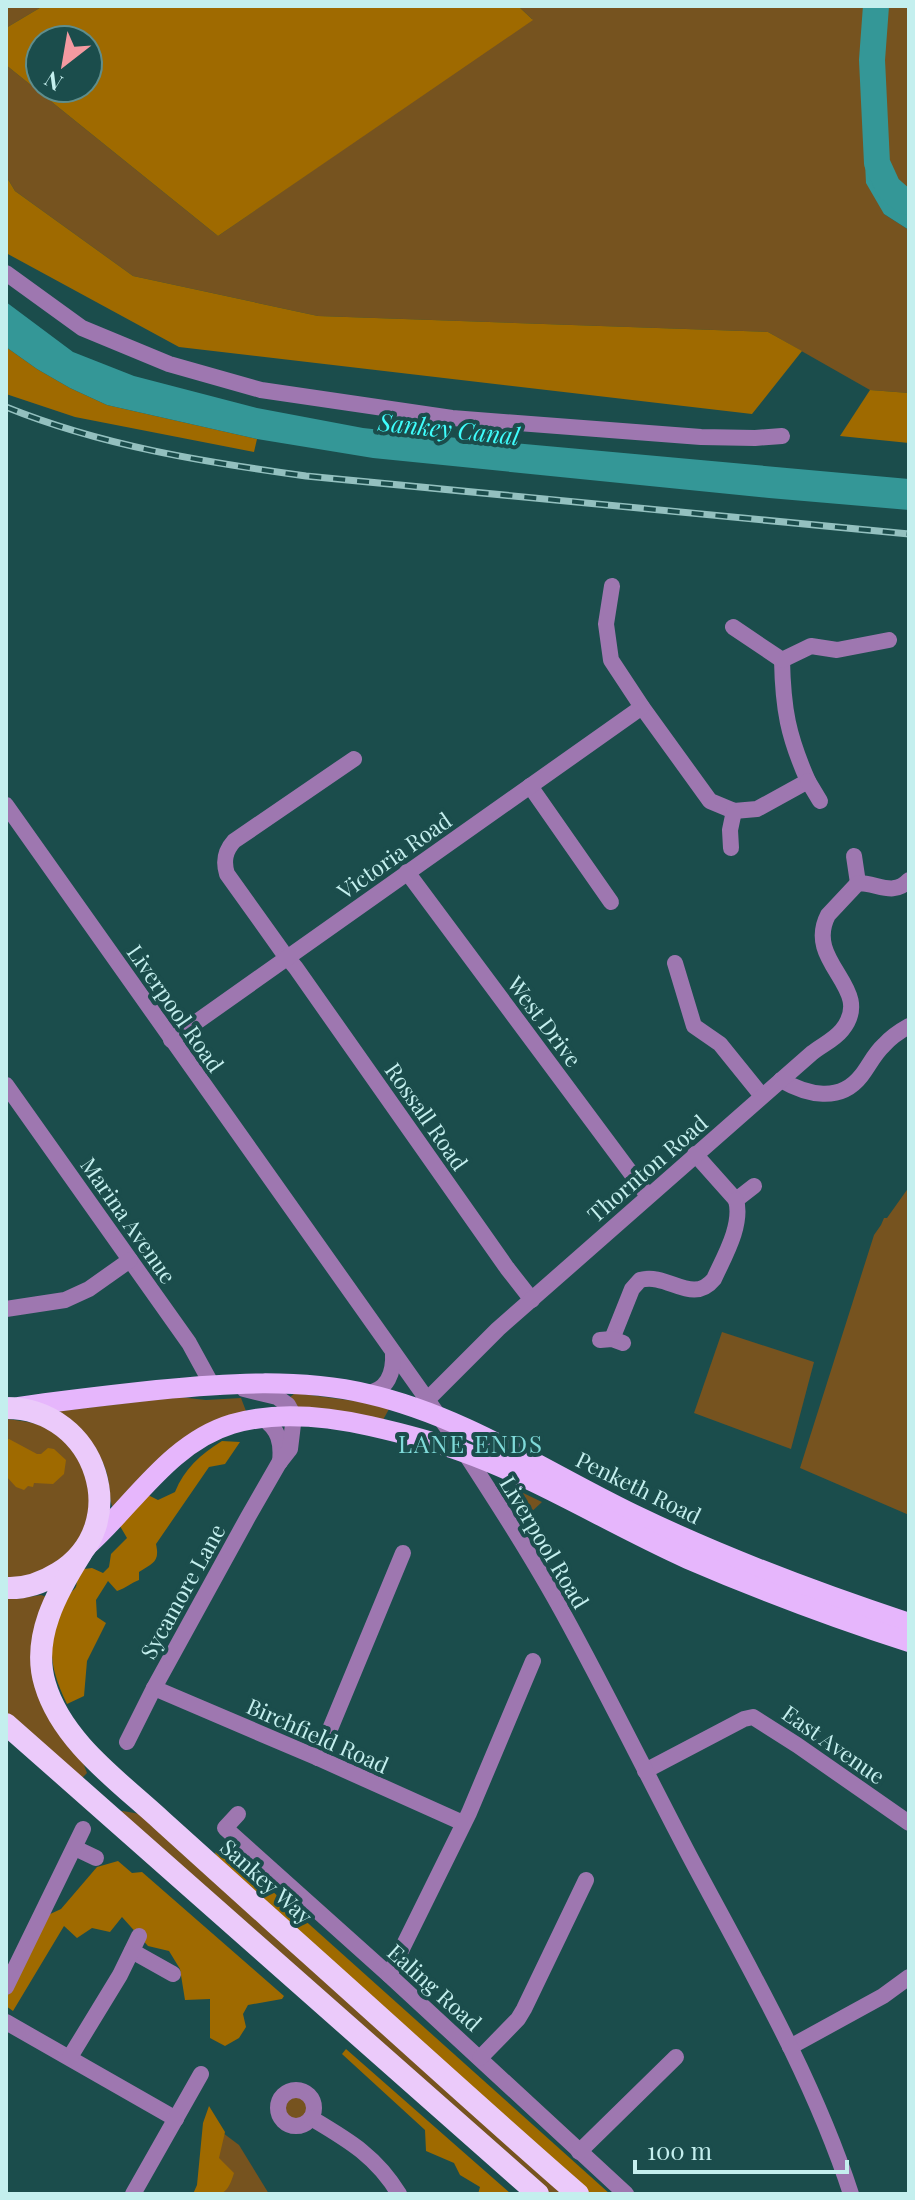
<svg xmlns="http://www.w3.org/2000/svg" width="915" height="2200" viewBox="0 0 915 2200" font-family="'Playfair Display',serif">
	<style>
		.green { fill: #76531f }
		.forest { fill: #9f6a00; fill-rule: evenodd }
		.water { fill: #349797 }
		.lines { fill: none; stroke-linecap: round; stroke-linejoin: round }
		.river { stroke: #349797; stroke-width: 26 }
		.minor { stroke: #9e77b0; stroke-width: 16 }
		.tertiary { stroke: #9e77b0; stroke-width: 16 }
		.primary { stroke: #e6b6fc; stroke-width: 20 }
		.trunk { stroke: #ebcafa; stroke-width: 22 }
		.rail-casing { stroke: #93c0bf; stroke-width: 7 }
		.rail { stroke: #1b4d4c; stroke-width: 4; stroke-dasharray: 12; stroke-linecap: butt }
		.labels { text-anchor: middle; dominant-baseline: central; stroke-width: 8; stroke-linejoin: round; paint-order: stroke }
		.street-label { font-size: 22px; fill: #c4efee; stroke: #1b4d4c }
		.water-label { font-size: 24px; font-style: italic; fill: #3ffefd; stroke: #1b4d4c }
		.neighbourhood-label { font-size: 24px; letter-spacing: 2px; fill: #7fdad9; stroke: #1b4d4c }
	</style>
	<rect width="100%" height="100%" fill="#1b4d4c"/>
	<!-- green -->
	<g class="green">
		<path d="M 6,6 L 43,6 L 6,28 Z"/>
		<path d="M 518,6 L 873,6 L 873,32 L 862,99 L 884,214 L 909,230 L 909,393 L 870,390 L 768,332 L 318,316 L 133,276 L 15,191 L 6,176 L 6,65 L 218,236 L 532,19 Z"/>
		<path d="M 886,6 L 909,6 L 909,198 L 894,189 L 879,152 L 873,103 Z"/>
		<path d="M 909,1187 L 909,1515 L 800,1468 L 874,1235 L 881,1225 L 884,1218 L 887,1218 Z"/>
		<path d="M 722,1332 L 814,1362 L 791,1449 L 694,1413 Z"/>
		<path d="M 295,1393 L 362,1402 L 389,1409 L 383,1420 L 299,1408 L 289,1398 Z"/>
		<path d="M 179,1397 L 206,1400 L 241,1398 L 246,1411 L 114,1507 L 112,1506 C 109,1497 110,1485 107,1474 C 100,1447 80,1431 60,1413 L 60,1411 Z"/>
		<path d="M 6,1419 C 24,1421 43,1423 59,1435 C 121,1482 84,1583 6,1578 Z"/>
		<path d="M 519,1491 L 542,1502 L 527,1516 Z"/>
		<path d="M 41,1595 L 47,1597 L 35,1636 L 87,1773 L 81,1779 L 6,1713 L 6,1598 L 16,1599 Z"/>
		<path d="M 123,1811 L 140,1814 L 563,2194 L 550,2194 L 120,1812 Z"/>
		<circle cx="296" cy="2109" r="12"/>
		<path d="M 223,2133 L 239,2145 L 269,2194 L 207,2194 Z"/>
	</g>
	<!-- forest -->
	<g class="forest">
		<path d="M 43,6 L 518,6 L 533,20 L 218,236 L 6,65 L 6,28 ZM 40,40 L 88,40 L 88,88 L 40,88 Z"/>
		<path d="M 6,176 L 15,191 L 133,276 L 318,316 L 768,332 L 802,351 L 752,414 L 179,347 L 6,253 Z"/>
		<path d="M 6,347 L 37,369 L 70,388 L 107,405 L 257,439 L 254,452 L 75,417 L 6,394 Z"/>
		<path d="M 870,390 L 909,393 L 909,443 L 840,436 Z"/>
		<path d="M 9,1439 L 37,1454 L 41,1454 L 48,1448 L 54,1449 L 66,1460 L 64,1474 L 53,1484 L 34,1483 L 33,1487 L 28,1486 L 24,1490 L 16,1487 L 6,1476 L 6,1440 Z"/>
		<path d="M 222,1441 L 240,1442 L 225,1464 L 209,1467 L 156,1544 C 160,1562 153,1563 139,1572 L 139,1580 C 131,1583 126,1588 117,1591 L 108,1581 L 96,1600 L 97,1617 L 106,1623 L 87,1661 L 84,1696 L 67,1704 C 47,1663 47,1640 66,1599 C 70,1589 79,1591 76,1579 L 84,1569 L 92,1568 L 103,1573 L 109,1567 L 111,1554 L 127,1538 L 120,1526 L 148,1495 L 158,1500 L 175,1492 C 184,1469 201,1454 222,1441 Z"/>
		<path d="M 222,1846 L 610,2194 L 584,2194 L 235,1882 L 215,1853 Z"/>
		<path d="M 118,1861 L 132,1873 L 142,1872 L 284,1996 L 282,1999 L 248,2005 L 243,2014 L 246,2027 L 239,2038 L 225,2046 L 210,2038 L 210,1999 L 185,2000 L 180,1969 L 169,1951 L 148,1946 L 122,1917 L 110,1932 L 92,1928 L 77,1938 L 64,1926 L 13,2011 L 6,2006 L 6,1999 L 48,1915 L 61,1909 L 97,1867 Z"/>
		<path d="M 346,2049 L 511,2194 L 478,2194 L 480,2187 L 460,2175 L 454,2163 L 426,2151 L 425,2130 L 342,2054 Z"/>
		<path d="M 209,2106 L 225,2132 L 219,2158 L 234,2173 C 226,2200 219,2194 193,2194 L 197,2185 L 203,2123 Z"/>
	</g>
	<!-- water -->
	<g class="water">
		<path d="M 873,6 L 886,6 L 873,103 L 879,152 L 894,189 L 909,198 L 909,230 L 884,214 L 866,183 L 862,99 L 873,32 Z"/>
		<path d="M 6,302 L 73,352 L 134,376 L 257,408 L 363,428 L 436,436 L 909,479 L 909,510 L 769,498 L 373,458 L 257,439 L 107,405 L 70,388 L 37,369 L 6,347 Z"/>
	</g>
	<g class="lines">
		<!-- river -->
		<path class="river" d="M 876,6 L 872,60 L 877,163 L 888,187 L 904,201 L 909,202"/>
		<!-- minor -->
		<g class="minor">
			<path d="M 6,273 L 82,328 L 169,364 L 261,390 L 452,418 L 701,437 L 755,438 L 782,436"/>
			<path d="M 612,586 L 606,624 L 611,660 L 642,707 L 710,801 L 734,811 L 757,809 L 808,781 C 788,736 783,709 782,660"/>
			<path d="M 733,627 L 782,660 L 811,646 L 837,650 L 889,640"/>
			<path d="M 354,759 L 234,841 C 225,851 223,861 227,874 L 282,951 L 296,968 L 507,1268 L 532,1300"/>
			<path d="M 808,781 L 820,801"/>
			<path d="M 530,786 L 611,902"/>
			<path d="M 731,848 L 730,830 L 734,811"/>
			<path d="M 854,856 L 858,883"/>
			<path d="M 407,872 L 648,1196"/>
			<path d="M 675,963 L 694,1026 L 720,1044 L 762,1096"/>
			<path d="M 171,1040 L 642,707"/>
			<path d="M 781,1080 C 807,1095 840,1103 861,1076 C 869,1066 874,1054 884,1045 C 891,1037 900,1031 909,1026"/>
			<path d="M 6,1085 L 189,1343 L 212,1385"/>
			<path d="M 695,1154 L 736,1200 L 754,1186"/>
			<path d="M 6,1309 L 65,1300 L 89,1289 L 130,1260"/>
			<path d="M 612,1339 L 632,1289 L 640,1280 C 668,1272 692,1306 714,1279 C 724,1257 743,1225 736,1200"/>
			<path d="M 600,1340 L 612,1339 L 623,1343"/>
			<path d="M 427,1400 L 498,1329 L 812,1053 C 822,1045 834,1040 842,1030 C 876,988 803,963 828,915 L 858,883 C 878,883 893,897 909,880"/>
			<path d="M 262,1418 C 279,1429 282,1443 280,1462"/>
			<path d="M 154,1688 L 318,1758 L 463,1823"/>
			<path d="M 127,1742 L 154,1688 L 248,1517 L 279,1463 L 290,1449 L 294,1416 L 288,1405 L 277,1397 L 244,1389"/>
			<path d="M 318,1758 L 403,1553"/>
			<path d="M 645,1771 L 744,1719 L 753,1717 L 797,1745 L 909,1823"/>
			<path d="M 238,1814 L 225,1828 L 389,1975 L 626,2194"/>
			<path d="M 75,1848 L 96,1858"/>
			<path d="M 132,1951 L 173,1974"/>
			<path d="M 389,1975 L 469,1813 L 533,1661"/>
			<path d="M 6,1987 L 83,1829"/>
			<path d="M 6,2022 L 176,2119"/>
			<path d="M 790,2047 L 883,1996 L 909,1977"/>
			<path d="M 70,2057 L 120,1975 L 139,1936"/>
			<path d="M 480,2058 L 518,2019 L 524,2009 L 586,1880"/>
			<circle cx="296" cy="2108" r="18"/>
			<path d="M 311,2118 C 348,2140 376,2156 399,2194"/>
			<path d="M 579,2152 L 676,2057"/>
			<path d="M 133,2194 L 201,2074"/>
		</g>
		<!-- tertiary -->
		<g class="tertiary">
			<path d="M 6,805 L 465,1453 C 499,1505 533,1558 563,1613 C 607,1693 647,1775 689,1855 C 748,1966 812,2075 851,2194"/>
			<path d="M 366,1393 C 388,1391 394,1372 393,1352"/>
		</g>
		<!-- primary -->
		<g class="primary">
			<path d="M 19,1407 C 65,1400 111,1395 157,1390 C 227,1383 299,1378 368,1394 C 464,1416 546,1472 633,1514 C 722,1557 815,1592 909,1623"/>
			<path d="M 85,1548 C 132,1507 169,1443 232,1424 C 276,1411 325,1416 370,1426 C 401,1433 432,1441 463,1452 C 541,1480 612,1525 688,1559 C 760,1590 834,1618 909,1642"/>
		</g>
		<!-- trunk -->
		<g class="trunk">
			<path d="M 6,1408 C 97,1408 135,1526 58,1573 C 42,1583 25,1589 6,1588"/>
			<path d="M 81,1554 C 57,1592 31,1638 45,1684 C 62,1742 120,1782 162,1821 C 200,1855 237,1889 275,1923 C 376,2013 476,2105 578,2194"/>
			<path d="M 6,1724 L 538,2194"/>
		</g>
		<!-- rail casing -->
		<g class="rail-casing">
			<path id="rail" d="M 6,407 C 102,446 204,462 306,476 L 909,534"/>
		</g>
		<!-- rail -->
		<use href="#rail" class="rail"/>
	</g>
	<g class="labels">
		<!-- street labels -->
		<g class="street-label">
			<text transform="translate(394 855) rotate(-35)">Victoria Road</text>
			<text transform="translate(176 1008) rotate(55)">Liverpool Road</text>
			<text transform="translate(545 1021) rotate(53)">West Drive</text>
			<text transform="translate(427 1116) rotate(55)">Rossall Road</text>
			<text transform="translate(647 1168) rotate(-41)">Thornton Road</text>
			<text transform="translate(129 1220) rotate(55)">Marina Avenue</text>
			<text transform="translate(639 1487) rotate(26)">Penketh Road</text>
			<text transform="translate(545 1542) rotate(59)">Liverpool Road</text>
			<text transform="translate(182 1591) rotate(-61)">Sycamore Lane</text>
			<text transform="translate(318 1735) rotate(24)">Birchfield Road</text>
			<text transform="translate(834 1744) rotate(35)">East Avenue</text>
			<text transform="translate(267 1881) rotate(42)">Sankey Way</text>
			<text transform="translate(435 1987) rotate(42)">Ealing Road</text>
		</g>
		<!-- water labels -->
		<g class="water-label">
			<text transform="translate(449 428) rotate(6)">Sankey Canal</text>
		</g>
		<!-- neighbourhood labels -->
		<g class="neighbourhood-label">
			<text x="471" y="1443">LANE ENDS</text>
		</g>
	</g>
	<!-- border -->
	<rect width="915" height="2200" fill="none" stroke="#c4efee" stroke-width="16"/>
	<!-- north arrow -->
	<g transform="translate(64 64) rotate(211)"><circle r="38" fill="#1b4d4c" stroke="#5f8e8d" stroke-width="2"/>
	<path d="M0-6L14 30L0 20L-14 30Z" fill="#f49aa1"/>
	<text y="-12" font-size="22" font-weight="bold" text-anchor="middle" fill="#c4efee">N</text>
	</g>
	<!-- scale -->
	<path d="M635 2160v12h212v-12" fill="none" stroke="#c4efee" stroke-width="4"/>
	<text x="647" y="2160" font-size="24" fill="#c4efee" stroke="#1b4d4c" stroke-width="6" paint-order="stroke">100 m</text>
</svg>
